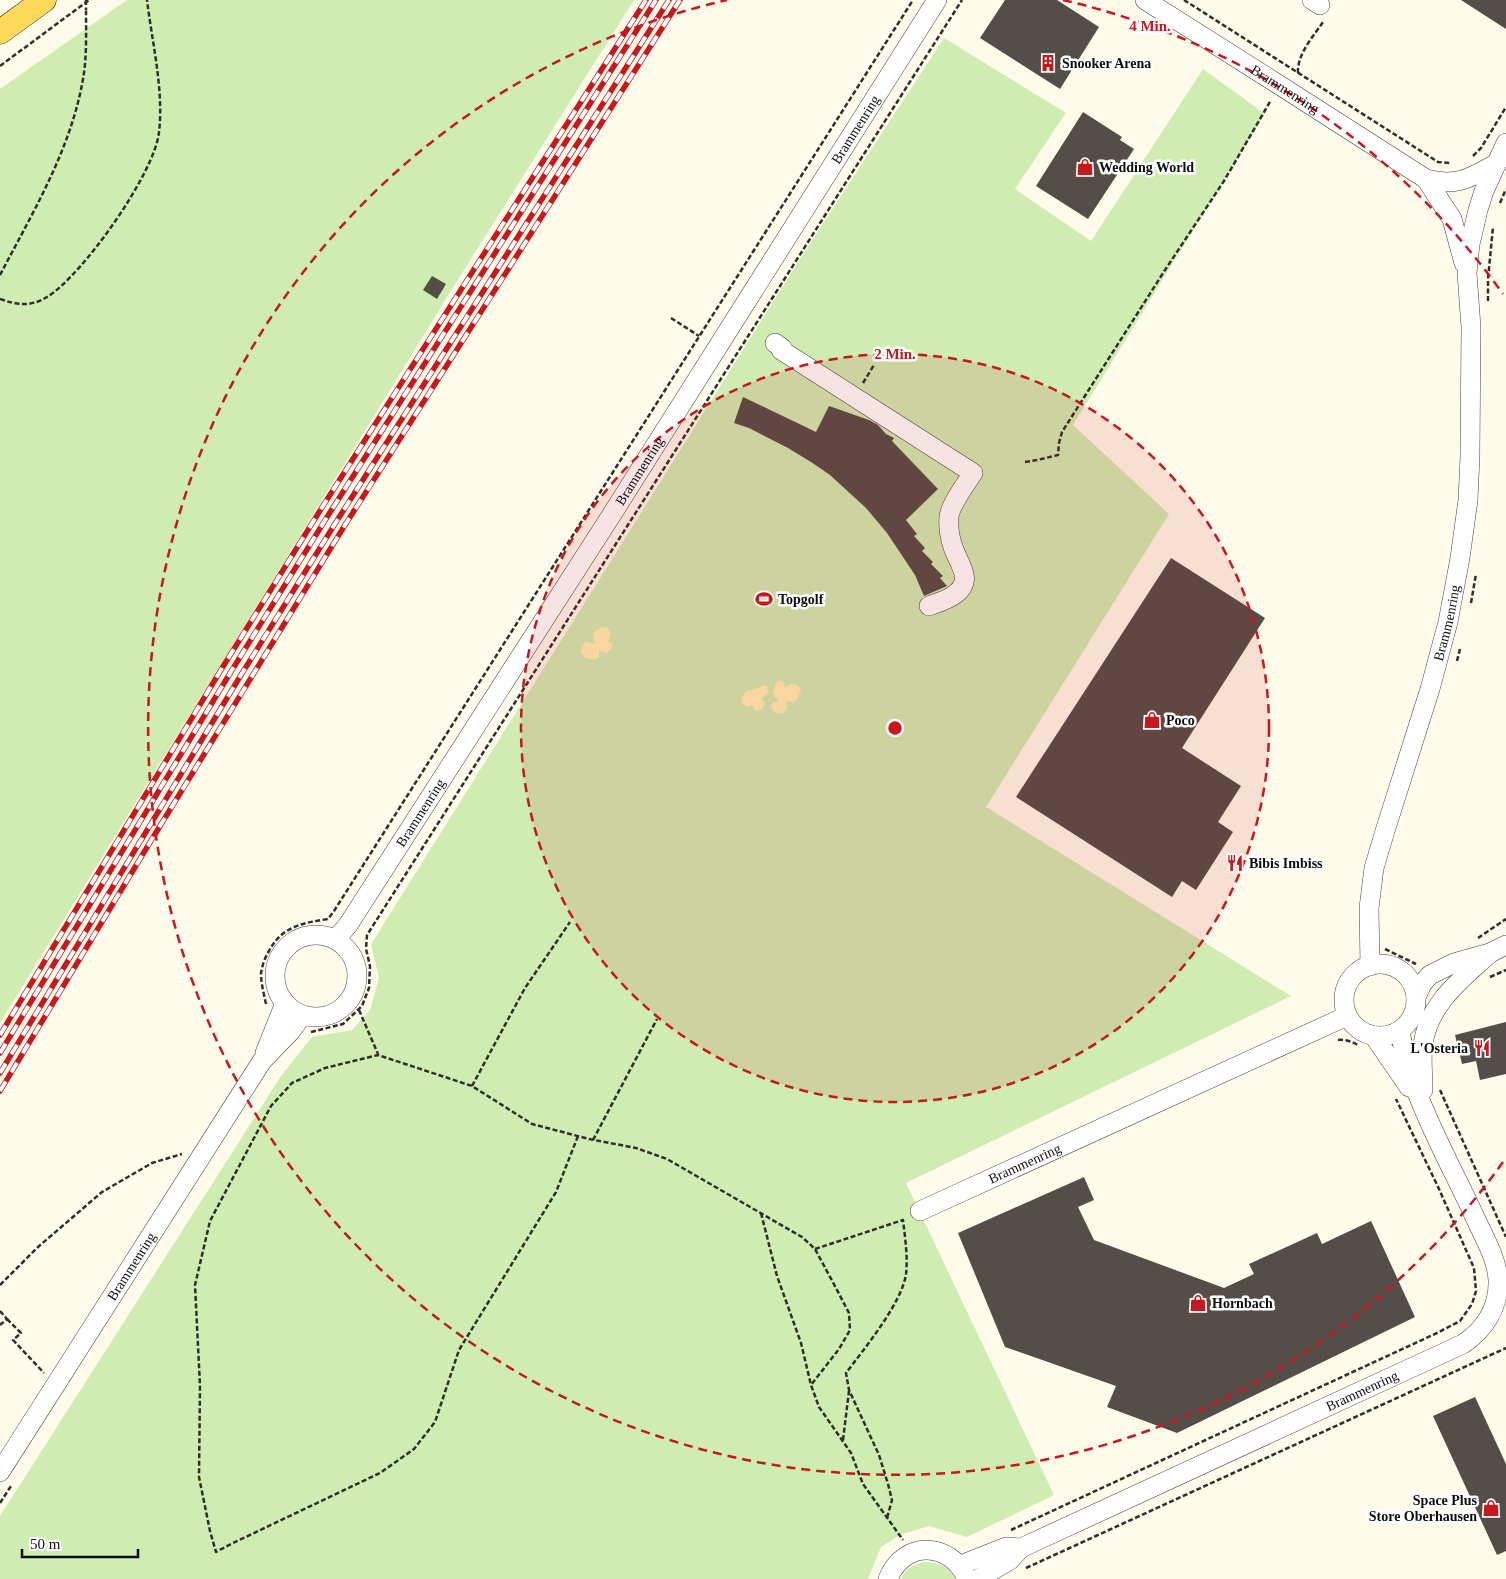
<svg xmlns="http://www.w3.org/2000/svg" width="1506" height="1579" viewBox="0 0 1506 1579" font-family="'Times New Roman',serif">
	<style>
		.green { fill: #cfedb1 }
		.sand { fill: #ffefb3 }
		.building { fill: #554d47 }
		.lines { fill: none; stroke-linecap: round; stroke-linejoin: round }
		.minor-casing { stroke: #3f3f3f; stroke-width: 20 }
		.major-casing { stroke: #1d1d1d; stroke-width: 25 }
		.path { stroke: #2e2e2e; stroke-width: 2.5; stroke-dasharray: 5 2.5; stroke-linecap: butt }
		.minor { stroke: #fff; stroke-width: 19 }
		.major { stroke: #ffd95b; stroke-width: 24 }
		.rail-casing { stroke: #c8171d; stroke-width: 5.5 }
		.rail { stroke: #fff; stroke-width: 4; stroke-dasharray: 11; stroke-linecap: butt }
		.path-bridge { stroke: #2e2e2e; stroke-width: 2.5; stroke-dasharray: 5 2.5; stroke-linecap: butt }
		.ring { fill: none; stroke: #c8171d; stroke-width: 2.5; stroke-dasharray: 9 6 }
		.labels { text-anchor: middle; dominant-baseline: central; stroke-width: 5; stroke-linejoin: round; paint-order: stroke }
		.poi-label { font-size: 14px; font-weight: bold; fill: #0c0c0c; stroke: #fff; text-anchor: start }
		.street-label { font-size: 14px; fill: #0c0c0c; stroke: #fff }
		.centre { fill: #c8171d; stroke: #fff; stroke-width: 2.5 }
		.ring-label { font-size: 15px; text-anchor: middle; font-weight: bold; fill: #c8171d; stroke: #fff; stroke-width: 5; stroke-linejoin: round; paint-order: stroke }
	</style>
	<rect width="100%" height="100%" fill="#fffbeb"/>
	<!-- green -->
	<g class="green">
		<path d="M 127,0 L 634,0 L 454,286 L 0,1023 L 0,89 Z"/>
		<path d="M 944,38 L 1066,113 L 1015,189 L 1091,241 L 1203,69 L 1265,114 L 1073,425 L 1169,514 L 986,807 L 1291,996 L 906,1183 L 1054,1495 L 967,1537 L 929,1526 L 900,1535 L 881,1547 L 868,1579 L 0,1579 L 0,1516 L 281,1076 L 312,1037 L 352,1030 L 370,1010 L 379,978 L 371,944 L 378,933 L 798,262 Z"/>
		<path d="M 923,1562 C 937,1562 948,1565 955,1579 L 901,1579 C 905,1569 913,1565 923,1562 Z"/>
	</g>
	<!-- sand -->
	<g class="sand">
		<path d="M 602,627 L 608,628 C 612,632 610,636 608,641 L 613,644 L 611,649 L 607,654 L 599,650 L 599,657 L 594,660 L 586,658 L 581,652 L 582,646 L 586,641 L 590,643 L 595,644 L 593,633 L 595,631 Z"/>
		<path d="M 779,680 L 783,682 L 786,687 L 791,684 L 795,684 L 801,689 L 798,698 L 794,702 L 787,701 L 786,710 L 782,713 L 775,713 L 770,706 L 773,702 L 779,701 C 771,697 772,686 779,680 Z"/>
		<path d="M 764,685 L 767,686 L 769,692 L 767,695 L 761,698 L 765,703 L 762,710 L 756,711 L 752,705 L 747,707 L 742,704 L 742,697 L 746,691 L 759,688 Z"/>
	</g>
	<!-- building -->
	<g class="building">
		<path d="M 1005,0 L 1057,0 L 1099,27 L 1060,89 L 980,38 Z"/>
		<path d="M 1461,0 L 1506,0 L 1506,29 Z"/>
		<path d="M 1083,112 L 1122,137 L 1120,140 L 1134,149 L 1088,219 L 1036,186 Z"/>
		<path d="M 432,276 L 446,284 L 437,299 L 423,290 Z"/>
		<path d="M 743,397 L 816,432 L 829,406 L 869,420 L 878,425 L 886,434 L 894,438 L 892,441 L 938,489 L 906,520 L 917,534 L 914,536 L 925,548 L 922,551 L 933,562 L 931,564 L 943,576 L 940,578 L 947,586 L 924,596 L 915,575 L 887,533 L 866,508 L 830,475 L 811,462 L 788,448 L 749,428 L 734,423 Z"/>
		<path d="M 1171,558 L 1265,618 L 1182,748 L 1241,786 L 1218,822 L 1233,832 L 1196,890 L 1182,881 L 1172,897 L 1016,797 Z"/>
		<path d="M 1506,1022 L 1506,1074 L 1480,1080 L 1476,1061 L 1462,1064 L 1455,1035 Z"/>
		<path d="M 1084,1177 L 1094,1200 L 1078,1207 L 1094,1240 L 1224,1288 L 1254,1274 L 1249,1264 L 1317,1233 L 1322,1244 L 1371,1221 L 1415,1317 L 1177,1433 L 1107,1407 L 1116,1386 L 1005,1347 L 958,1233 Z"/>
		<path d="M 1475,1397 L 1506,1464 L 1506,1551 L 1497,1555 L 1433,1416 Z"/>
	</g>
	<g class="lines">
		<!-- minor casing -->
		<g class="minor-casing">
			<g id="minor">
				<path id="s1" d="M 1145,0 L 1273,81 L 1426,179 C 1458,187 1470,178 1497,163"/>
				<path d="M 1312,0 L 1320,5"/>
				<path d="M 1426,179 L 1452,219 L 1464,263"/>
				<path d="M 775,343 L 782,348 L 781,350 L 973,473 C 966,484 950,505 949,517 C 948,527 950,538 953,547 C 959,565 975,580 954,595 C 947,600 937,603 929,606"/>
				<circle cx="316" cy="976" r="41"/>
				<path id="s2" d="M 336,939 L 348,925 L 614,511 L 937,0"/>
				<circle cx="1380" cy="1000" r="36"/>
				<path id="s3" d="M 1370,966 L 1369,908 L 1374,868 L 1385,831 L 1430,689 L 1448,622 L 1460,558 L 1468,500 L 1470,456 L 1471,327 L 1467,273 L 1470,244 L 1478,210 L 1484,191 L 1506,143"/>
				<path d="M 1416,997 L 1422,984 L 1430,975 L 1454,963 L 1490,953 L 1506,945"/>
				<path d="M 1374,1036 L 1409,1087"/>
				<path d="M 265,1053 L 285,1003"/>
				<path d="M 1423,1090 C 1423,1074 1421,1059 1423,1044 C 1429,1003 1462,979 1490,953"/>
				<path id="s4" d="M 920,1211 L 1347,1016"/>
				<path id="s5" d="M 0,1472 L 262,1061 L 290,1032 L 302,1016"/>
				<path d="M 960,1567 L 968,1562 L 1006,1547 L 1021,1548"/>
				<path d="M 888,1579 C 903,1540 951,1541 967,1579"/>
				<path id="s6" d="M 978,1579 L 1010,1560 L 1021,1548 L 1463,1344 C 1485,1329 1499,1307 1498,1280 C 1497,1257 1482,1234 1473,1213 C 1447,1157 1409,1092 1400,1030"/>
			</g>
		</g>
		<!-- major casing -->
		<g class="major-casing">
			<path id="major" d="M 0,32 L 44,0"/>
		</g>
		<!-- path -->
		<g class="path">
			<path d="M 1184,0 L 1438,162 L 1450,163"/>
			<path d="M 0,66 L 89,0"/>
			<path d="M 1298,73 C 1297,54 1313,37 1323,22"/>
			<path d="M 1473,156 L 1481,148 L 1506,107"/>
			<path d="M 1500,203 L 1506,189"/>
			<path d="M 0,275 C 33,212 71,149 83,79 C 87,57 86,32 86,10"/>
			<path d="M 0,299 C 17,305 31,307 47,297 C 82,276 155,173 159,132 C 164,90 152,42 147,0"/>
			<path d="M 1488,301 L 1488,279 L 1493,227"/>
			<path d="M 671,318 L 699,336"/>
			<path d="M 863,383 L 874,365"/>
			<path d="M 1025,462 L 1037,460 L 1058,455 L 1059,443 L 1062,432 L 1165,270 L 1224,181 L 1271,100"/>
			<path d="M 1471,603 L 1476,574"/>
			<path d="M 1457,661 L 1460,649"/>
			<path d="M 1478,938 L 1506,919"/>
			<path d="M 1385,949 L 1416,964"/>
			<path d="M 1490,977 L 1506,970"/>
			<path d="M 266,1004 C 264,994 261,984 261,973 C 262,966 265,957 269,951 C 282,926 303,923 328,919 L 334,911 L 913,0"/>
			<path d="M 359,1010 L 378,1054"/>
			<path d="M 311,1032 L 343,1024 L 362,1006 L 369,988 L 370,966 L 366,949 L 367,935 L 962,0"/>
			<path d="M 1338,1040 C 1345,1039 1354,1042 1359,1046"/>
			<path d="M 472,1086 L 525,988 L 570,922"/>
			<path d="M 1440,1090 L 1506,1237"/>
			<path d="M 578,1136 L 556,1192 L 459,1350 L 435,1422 L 414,1449 L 380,1473 L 233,1543 L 216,1552 L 210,1531 L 199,1477 L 200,1386 L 195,1285 L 210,1221 L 271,1106 L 292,1083 L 325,1068 L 378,1055 L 472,1086 L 532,1124 L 589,1139 L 636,1148 L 667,1159 L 802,1237 L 815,1249 L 836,1288 L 849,1313 L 850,1330 L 839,1349 L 811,1385"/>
			<path d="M 593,1140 L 657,1019"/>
			<path d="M 761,1213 L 777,1276 L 801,1343 L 811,1385 L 819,1407 L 851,1453 L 863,1484 L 903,1540"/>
			<path d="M 815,1249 L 903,1220 C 905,1237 908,1257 906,1274 C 902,1303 864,1349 846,1373 L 849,1390 L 879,1455 L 888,1484 L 892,1500 L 887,1518"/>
			<path d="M 0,1285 L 38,1247 L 102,1192 L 152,1163 L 182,1154"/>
			<path d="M 0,1311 L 7,1319 L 0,1325"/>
			<path d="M 7,1319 L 21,1333 L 13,1340 L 44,1373"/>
			<path d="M 843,1440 L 849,1391"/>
			<path d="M 0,1503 L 11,1486"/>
			<path d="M 1011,1530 L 1437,1333 L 1460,1321 L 1472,1304 L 1476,1291 L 1474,1268 L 1439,1189 L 1396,1099"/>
			<path d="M 1026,1568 L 1506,1348"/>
		</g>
		<!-- minor -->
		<use href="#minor" class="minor"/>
		<!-- major -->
		<use href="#major" class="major"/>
		<!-- rail casing -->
		<g class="rail-casing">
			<g id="rail">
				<path d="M 0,1035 L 224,665 L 321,509 L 646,0"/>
				<path d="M 0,1053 L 232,670 L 329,514 L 656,0"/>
				<path d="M 0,1073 L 241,675 L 338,519 L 669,0"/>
				<path d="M 0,1091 L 152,839 L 345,525 L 680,0"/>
			</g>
		</g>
		<!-- rail -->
		<use href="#rail" class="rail"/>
		<!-- path-bridge -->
		<path class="path-bridge" d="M 86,0 L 86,10"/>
	</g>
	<!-- distance rings -->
	<circle cx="895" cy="728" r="374" fill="#c8171d" fill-opacity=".12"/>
	<g class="ring">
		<circle cx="895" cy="728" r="374"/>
		<path d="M1503 1162A747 747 0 1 1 727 0M1063 0A747 747 0 0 1 1503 294"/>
	</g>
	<!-- icons -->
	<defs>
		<g id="building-bare" transform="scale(1.35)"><path d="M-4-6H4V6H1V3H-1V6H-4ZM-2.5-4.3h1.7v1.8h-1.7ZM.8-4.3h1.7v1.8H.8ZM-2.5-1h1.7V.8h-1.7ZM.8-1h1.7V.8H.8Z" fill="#c8171d" stroke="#fff" stroke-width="2.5" paint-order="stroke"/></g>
		<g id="shop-bare" transform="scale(1.35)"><path d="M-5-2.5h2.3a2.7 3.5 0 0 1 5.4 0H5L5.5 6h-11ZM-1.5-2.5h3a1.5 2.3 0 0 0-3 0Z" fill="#c8171d" stroke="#fff" stroke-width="2.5" paint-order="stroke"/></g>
		<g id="stadium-bare" transform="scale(1.35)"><path d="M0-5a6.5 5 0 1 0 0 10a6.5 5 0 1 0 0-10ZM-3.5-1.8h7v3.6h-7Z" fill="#c8171d" stroke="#fff" stroke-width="2.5" paint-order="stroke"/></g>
		<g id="restaurant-bare" transform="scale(1.35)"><path d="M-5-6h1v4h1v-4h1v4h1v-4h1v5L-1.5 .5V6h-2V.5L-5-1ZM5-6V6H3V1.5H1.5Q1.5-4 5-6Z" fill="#c8171d" stroke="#fff" stroke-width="2.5" paint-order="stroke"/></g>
	</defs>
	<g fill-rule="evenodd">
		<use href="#building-bare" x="1048" y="63"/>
		<use href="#shop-bare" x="1085" y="167"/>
		<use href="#stadium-bare" x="764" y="599"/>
		<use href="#shop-bare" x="1152" y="720"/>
		<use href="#restaurant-bare" x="1235" y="863"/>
		<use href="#restaurant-bare" x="1482" y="1048"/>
		<use href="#shop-bare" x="1198" y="1303"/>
		<use href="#shop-bare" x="1491" y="1508"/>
	</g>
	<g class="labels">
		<!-- poi labels -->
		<g class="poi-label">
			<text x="1062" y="63">Snooker Arena</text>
			<text x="1099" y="167">Wedding World</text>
			<text x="778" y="599">Topgolf</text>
			<text x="1166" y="720">Poco</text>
			<text x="1249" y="863">Bibis Imbiss</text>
			<text x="1468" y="1048" text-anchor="end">L'Osteria</text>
			<text x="1212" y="1303">Hornbach</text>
			<text x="1477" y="1500" text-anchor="end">Space Plus<tspan x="1477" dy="16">Store Oberhausen</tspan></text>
		</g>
		<!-- street labels -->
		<g class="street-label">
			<text stroke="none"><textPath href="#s1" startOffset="166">Brammenring</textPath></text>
			<text stroke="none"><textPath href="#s2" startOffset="962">Brammenring</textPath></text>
			<text stroke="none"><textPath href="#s2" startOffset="558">Brammenring</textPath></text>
			<text stroke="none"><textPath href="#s3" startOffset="354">Brammenring</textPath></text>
			<text stroke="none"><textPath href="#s2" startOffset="152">Brammenring</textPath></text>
			<text stroke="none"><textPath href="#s4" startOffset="115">Brammenring</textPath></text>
			<text stroke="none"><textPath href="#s5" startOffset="244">Brammenring</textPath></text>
			<text stroke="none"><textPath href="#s6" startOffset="429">Brammenring</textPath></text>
		</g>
	</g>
	<circle cx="895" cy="728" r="8" class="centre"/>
	<g class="ring-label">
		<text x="1150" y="31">4 Min.</text>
		<text x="895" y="359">2 Min.</text>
	</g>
	<!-- scale -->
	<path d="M22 1549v8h116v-8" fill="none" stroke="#0c0c0c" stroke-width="2.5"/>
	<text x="30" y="1549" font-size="15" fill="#0c0c0c" stroke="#ffffff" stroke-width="4" paint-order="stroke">50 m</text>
</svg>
